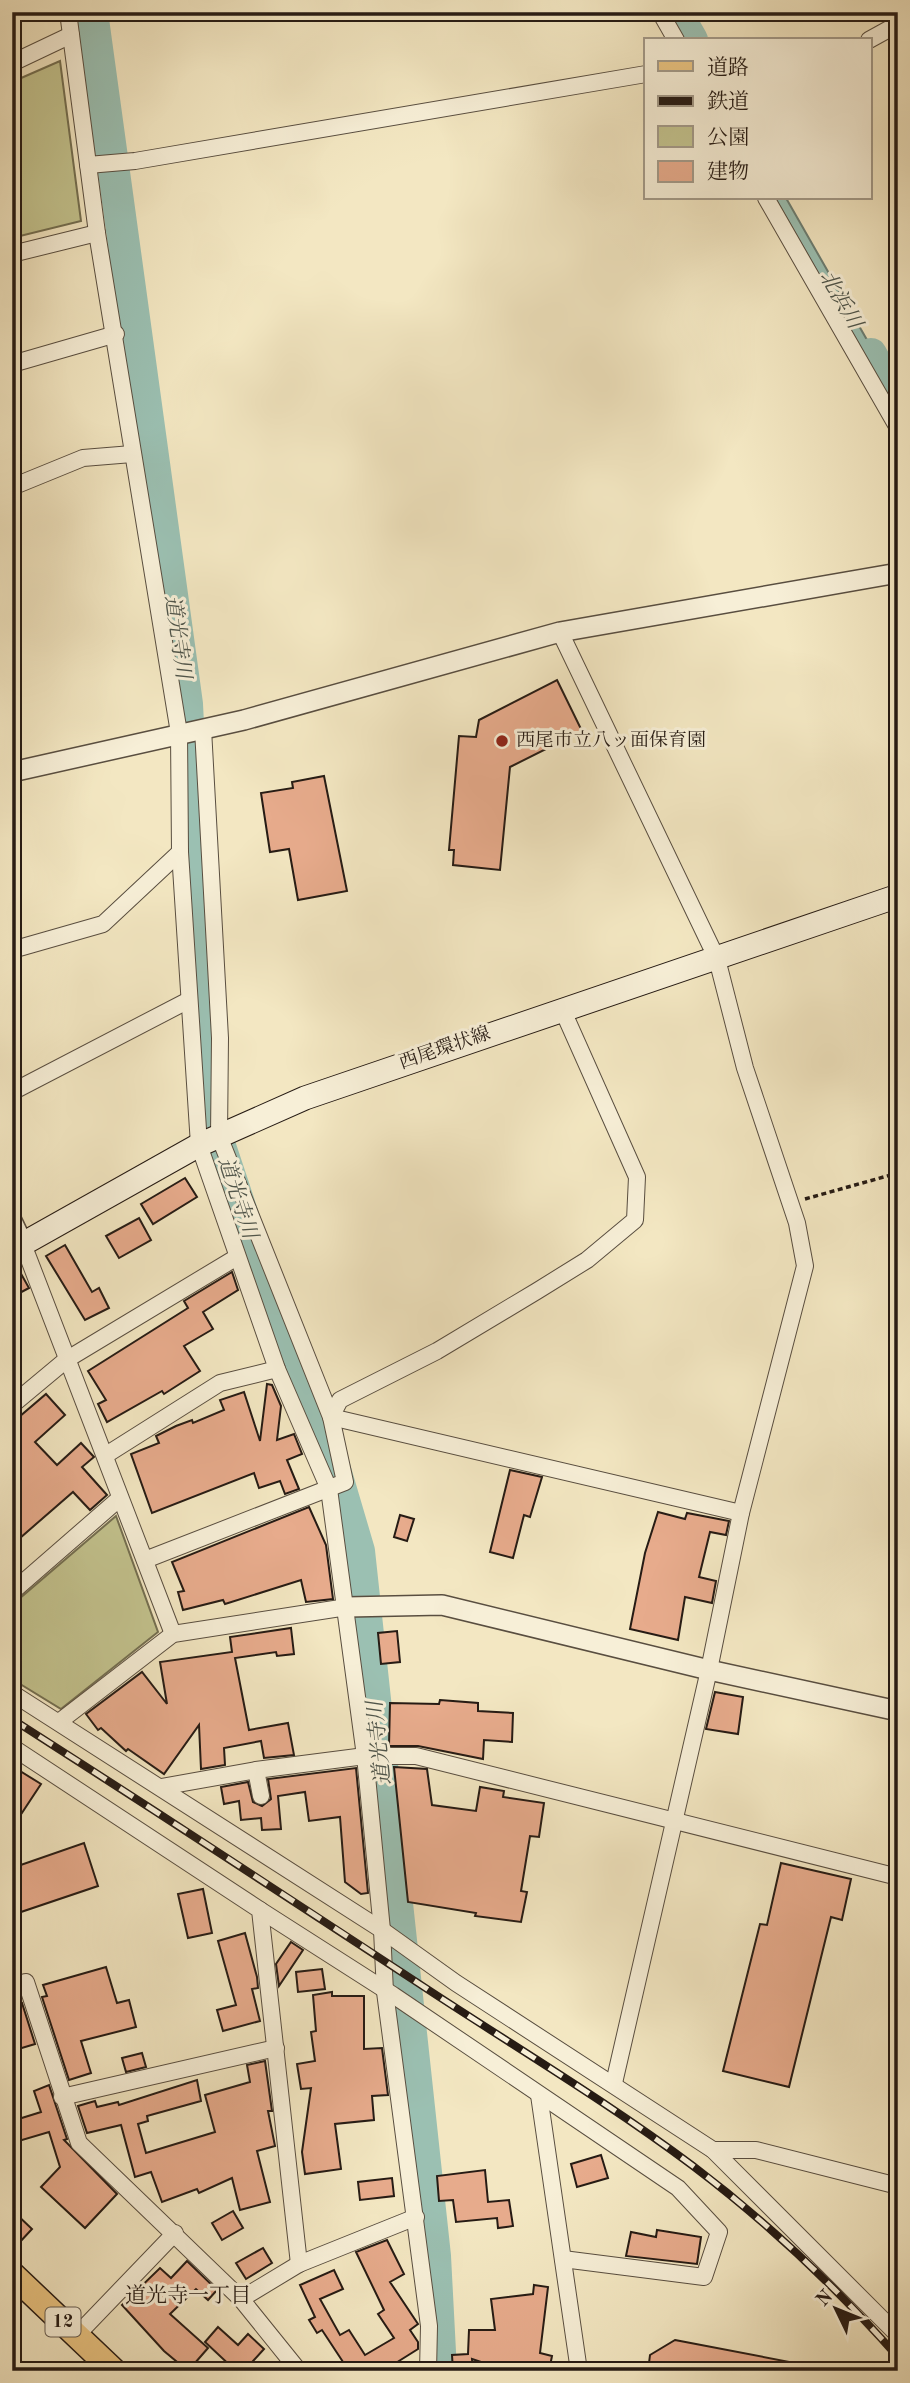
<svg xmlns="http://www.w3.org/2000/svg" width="910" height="2383" viewBox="0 0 910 2383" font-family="'Old Standard TT','Noto Serif JP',serif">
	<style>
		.green { fill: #c3c38e; stroke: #746f51; stroke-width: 2 }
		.water { fill: #9bc0b2; stroke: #6c7e73; stroke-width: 2 }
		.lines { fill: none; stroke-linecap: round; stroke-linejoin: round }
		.river { stroke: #9bc0b2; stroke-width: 32 }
		.building { fill: #e7ab8c; stroke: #261b14; stroke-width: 2 }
		.minor-casing { stroke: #594e40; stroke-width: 18 }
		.tertiary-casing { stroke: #594e40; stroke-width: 22 }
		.secondary-casing { stroke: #261b14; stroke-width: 25 }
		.primary-casing { stroke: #261b14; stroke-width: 27 }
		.path { stroke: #261b14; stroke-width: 3.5; stroke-dasharray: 5 3.5; stroke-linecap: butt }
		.minor { stroke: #f7efd7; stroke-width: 16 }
		.tertiary { stroke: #f7efd7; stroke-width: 19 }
		.secondary { stroke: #f7efd7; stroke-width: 23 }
		.primary { stroke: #eac481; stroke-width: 24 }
		.rail-casing { stroke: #261b14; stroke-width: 8 }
		.rail { stroke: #f7efd7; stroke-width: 5; stroke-dasharray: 16; stroke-linecap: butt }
		.poi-dot { fill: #8f2418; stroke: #f7efd7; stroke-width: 2.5 }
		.labels { text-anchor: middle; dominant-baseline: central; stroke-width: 6; stroke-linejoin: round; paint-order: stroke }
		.shield { fill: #f7efd7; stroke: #655b4e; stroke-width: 2 }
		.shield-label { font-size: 18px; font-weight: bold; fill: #261b14 }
		.poi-label { font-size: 19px; fill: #261b14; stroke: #f7efd7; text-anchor: start }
		.street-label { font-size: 19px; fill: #261b14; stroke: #f7efd7 }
		.water-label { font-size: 21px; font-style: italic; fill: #4f554b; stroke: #f7efd7 }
		.neighbourhood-label { font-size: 21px; fill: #261b14; stroke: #f7efd7 }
	</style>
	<rect width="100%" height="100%" fill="#f3e7c2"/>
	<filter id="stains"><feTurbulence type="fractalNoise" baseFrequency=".00286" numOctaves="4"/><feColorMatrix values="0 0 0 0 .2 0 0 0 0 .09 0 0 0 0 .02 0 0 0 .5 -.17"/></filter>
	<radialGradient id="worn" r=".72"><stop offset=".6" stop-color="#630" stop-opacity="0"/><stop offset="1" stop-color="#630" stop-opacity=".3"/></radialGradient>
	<!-- green -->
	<g class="green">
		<path d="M 60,61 L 81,221 L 12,238 L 12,82 Z"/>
		<path d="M 116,1516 L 158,1632 L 61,1709 L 12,1679 L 12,1605 Z"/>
	</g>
	<!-- water -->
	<g class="water">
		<path d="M 668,12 L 682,12 L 695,36 L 683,39 Z"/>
		<path d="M 775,198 L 786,198 L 895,389 L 887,394 Z"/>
	</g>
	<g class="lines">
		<!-- river -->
		<g class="river">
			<path d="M 92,12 L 187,704 L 207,1107 L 286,1345 L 321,1422 L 359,1551 L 435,2256 L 441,2371"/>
			<path d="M 676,12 L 692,40"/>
			<path d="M 871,354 L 898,402"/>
		</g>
	</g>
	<!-- building -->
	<g class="building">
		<path d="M 557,680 L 582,731 L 510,767 L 500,870 L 453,865 L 454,850 L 449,850 L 459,736 L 476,737 L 479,720 Z"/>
		<path d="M 324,776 L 347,891 L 298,900 L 289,849 L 270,852 L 261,793 L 293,788 L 292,782 Z"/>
		<path d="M 185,1178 L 197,1197 L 153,1224 L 141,1204 Z"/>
		<path d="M 139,1218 L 151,1240 L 119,1258 L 106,1236 Z"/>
		<path d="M 65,1245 L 92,1292 L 99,1288 L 109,1308 L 85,1320 L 46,1256 Z"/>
		<path d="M 15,1263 L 29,1288 L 12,1297 L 12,1264 Z"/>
		<path d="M 232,1272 L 238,1290 L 203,1312 L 213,1329 L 184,1346 L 200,1371 L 164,1394 L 162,1391 L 107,1422 L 98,1404 L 106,1400 L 88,1371 L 188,1308 L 184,1301 Z"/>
		<path d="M 267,1384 L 272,1385 L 281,1406 L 277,1440 L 294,1434 L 302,1454 L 287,1460 L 299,1489 L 285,1494 L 280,1481 L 259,1488 L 254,1473 L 152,1513 L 131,1454 L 159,1443 L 156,1436 L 176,1426 L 192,1420 L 193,1423 L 224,1410 L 220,1400 L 244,1392 L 260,1441 Z"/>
		<path d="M 46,1394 L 65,1415 L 35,1442 L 57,1465 L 81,1443 L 94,1457 L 82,1467 L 107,1495 L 90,1510 L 73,1492 L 20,1538 L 12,1529 L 12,1423 Z"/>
		<path d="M 510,1470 L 542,1477 L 530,1517 L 524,1515 L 513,1558 L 490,1552 Z"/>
		<path d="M 309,1507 L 326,1545 L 333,1599 L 306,1602 L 301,1580 L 225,1604 L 223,1600 L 183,1610 L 178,1592 L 184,1591 L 172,1562 Z"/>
		<path d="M 658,1512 L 685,1519 L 687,1513 L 729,1521 L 726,1535 L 710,1532 L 699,1577 L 716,1581 L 712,1603 L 685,1597 L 678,1640 L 630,1629 L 645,1553 Z"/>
		<path d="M 400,1515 L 414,1519 L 407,1541 L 394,1537 Z"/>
		<path d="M 291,1628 L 294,1654 L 277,1656 L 276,1652 L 235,1658 L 249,1730 L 288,1723 L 294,1755 L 264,1758 L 261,1741 L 224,1748 L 225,1765 L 201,1769 L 199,1725 L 164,1774 L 128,1749 L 126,1751 L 101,1728 L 98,1730 L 86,1714 L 142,1672 L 167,1704 L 160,1662 L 232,1652 L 230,1637 Z"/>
		<path d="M 397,1631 L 400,1662 L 381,1664 L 378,1633 Z"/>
		<path d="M 715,1692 L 743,1697 L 738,1734 L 706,1729 Z"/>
		<path d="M 440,1700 L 478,1703 L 478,1711 L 513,1713 L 512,1742 L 484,1740 L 483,1759 L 418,1746 L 389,1746 L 390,1703 L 439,1704 Z"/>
		<path d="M 12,1766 L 41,1784 L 12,1828 Z"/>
		<path d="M 394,1767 L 427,1769 L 432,1805 L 476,1811 L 480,1787 L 504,1791 L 503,1797 L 544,1803 L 539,1837 L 530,1836 L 521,1891 L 527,1892 L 521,1922 L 475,1916 L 476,1913 L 408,1902 Z"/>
		<path d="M 356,1768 L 368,1893 L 361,1894 L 345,1882 L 340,1817 L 309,1821 L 305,1792 L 278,1796 L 281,1829 L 262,1830 L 261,1818 L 241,1820 L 239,1801 L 224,1804 L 221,1787 L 248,1782 L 253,1802 L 262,1806 L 271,1799 L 268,1779 Z"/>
		<path d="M 84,1843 L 98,1886 L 12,1915 L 12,1868 Z"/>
		<path d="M 781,1863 L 851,1879 L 842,1920 L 831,1917 L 789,2087 L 723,2071 L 760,1924 L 767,1925 Z"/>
		<path d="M 203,1889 L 212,1933 L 188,1938 L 178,1894 Z"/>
		<path d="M 245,1933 L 257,1977 L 258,1988 L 252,1989 L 260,2021 L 223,2031 L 217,2010 L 236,2005 L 218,1941 Z"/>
		<path d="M 291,1942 L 303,1950 L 279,1986 L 276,1964 Z"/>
		<path d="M 106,1967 L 117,2003 L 129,2000 L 136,2027 L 81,2041 L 91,2073 L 69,2080 L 42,1997 L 47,1996 L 43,1985 Z"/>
		<path d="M 322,1969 L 325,1989 L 298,1992 L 296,1972 Z"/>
		<path d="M 332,1992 L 332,1996 L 364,1996 L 364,2049 L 382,2048 L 388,2095 L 372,2096 L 374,2120 L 335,2124 L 341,2169 L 305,2174 L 302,2152 L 311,2088 L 301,2089 L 297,2064 L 315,2061 L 311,2032 L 316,2031 L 313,1995 Z"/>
		<path d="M 22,2003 L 35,2044 L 12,2051 L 12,2006 Z"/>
		<path d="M 142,2053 L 146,2067 L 126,2072 L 122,2058 Z"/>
		<path d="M 265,2061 L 272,2111 L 268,2111 L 275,2146 L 257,2151 L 270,2202 L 240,2210 L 232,2178 L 199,2193 L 197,2189 L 162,2202 L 151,2172 L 135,2177 L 121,2125 L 87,2133 L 78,2106 L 95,2101 L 97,2107 L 118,2102 L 119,2105 L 197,2080 L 201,2101 L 147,2116 L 148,2121 L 138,2124 L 146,2153 L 215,2132 L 205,2095 L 250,2082 L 247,2065 Z"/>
		<path d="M 49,2085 L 67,2139 L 64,2140 L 117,2194 L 85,2228 L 41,2187 L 60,2167 L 49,2132 L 12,2143 L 12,2121 L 41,2112 L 34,2091 Z"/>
		<path d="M 601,2155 L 608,2178 L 577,2187 L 571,2164 Z"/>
		<path d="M 485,2170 L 488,2202 L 509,2200 L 513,2226 L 498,2228 L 497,2218 L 456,2222 L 453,2200 L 439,2201 L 437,2176 Z"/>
		<path d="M 392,2178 L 394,2196 L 360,2200 L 358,2182 Z"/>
		<path d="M 12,2210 L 32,2229 L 19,2243 L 12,2236 Z"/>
		<path d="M 233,2211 L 243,2228 L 222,2240 L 212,2223 Z"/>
		<path d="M 657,2230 L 701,2237 L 697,2264 L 626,2256 L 631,2232 L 656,2237 Z"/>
		<path d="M 387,2240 L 404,2274 L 390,2282 L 418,2324 L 410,2330 L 418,2342 L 418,2349 L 391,2366 L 394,2371 L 349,2371 L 322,2330 L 317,2333 L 309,2320 L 315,2317 L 300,2285 L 334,2270 L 343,2289 L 320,2299 L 340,2335 L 349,2330 L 365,2355 L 394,2338 L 378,2314 L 384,2310 L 356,2252 Z"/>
		<path d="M 263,2248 L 272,2263 L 246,2279 L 236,2263 Z"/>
		<path d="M 187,2261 L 217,2290 L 208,2300 L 196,2289 L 170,2314 L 208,2348 L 188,2371 L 164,2351 L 122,2305 L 160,2268 L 171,2278 Z"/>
		<path d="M 534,2285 L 548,2287 L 540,2353 L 552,2356 L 549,2371 L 508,2371 L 472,2359 L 473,2371 L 453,2371 L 452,2355 L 468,2354 L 469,2330 L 495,2330 L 491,2299 L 533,2294 Z"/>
		<path d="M 218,2327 L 238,2345 L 248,2334 L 264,2349 L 244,2371 L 236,2371 L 205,2342 Z"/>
		<path d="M 675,2340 L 800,2364 L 800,2371 L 648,2371 L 650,2355 Z"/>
	</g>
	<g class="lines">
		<!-- minor casing -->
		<g class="minor-casing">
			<g id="minor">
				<path d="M 68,12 L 97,233 L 179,733 L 180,852 L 199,1145 L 277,1369 L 329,1489 L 365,1756 L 382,1930 L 385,1992 L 429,2326 L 428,2371"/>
				<path d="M 660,12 L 676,40"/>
				<path d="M 869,40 L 898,24"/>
				<path d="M 12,63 L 71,35"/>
				<path d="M 88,165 L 135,161 L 646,74"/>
				<path d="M 766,198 L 898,428"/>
				<path d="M 12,254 L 97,233"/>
				<path d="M 12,364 L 116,334"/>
				<path d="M 12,487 L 83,458 L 132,454"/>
				<path d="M 560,632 L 717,959 L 745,1068 L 797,1223 L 805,1266 L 741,1513 L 709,1670 L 614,2083"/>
				<path d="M 203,729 L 220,1038 L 219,1136 L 331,1417 L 741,1513"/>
				<path d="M 12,950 L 103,924 L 180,852"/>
				<path d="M 12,1092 L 189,1000"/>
				<path d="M 23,1244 L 173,1634"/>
				<path d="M 12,1405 L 66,1360 L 237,1257"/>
				<path d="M 106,1455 L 220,1383 L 277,1369"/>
				<path d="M 145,1560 L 345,1482 L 331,1417 L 340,1400 L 437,1351 L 537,1291 L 587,1260 L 635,1220 L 637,1177 L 563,1011"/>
				<path d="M 12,1592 L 120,1498"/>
				<path d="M 12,1693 L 382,1930 L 456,1983 L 713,2150 L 898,2335"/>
				<path d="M 59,1722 L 173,1634 L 347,1607"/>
				<path d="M 12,1747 L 260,1910 L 299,2264"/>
				<path d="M 161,1787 L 256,1770"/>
				<path d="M 261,1796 L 256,1770 L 365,1756 L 416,1756 L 898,1877"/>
				<path d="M 260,1910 L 393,1995 L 678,2188 L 719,2232 L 704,2277 L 563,2259"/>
				<path d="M 12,1986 L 26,1982 L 79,2143 L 241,2299 L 299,2371"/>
				<path d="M 539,2095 L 579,2371"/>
				<path d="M 62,2097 L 276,2048"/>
				<path d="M 713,2150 L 756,2150 L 898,2186"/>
				<path d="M 241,2299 L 299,2264 L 416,2217"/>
				<path d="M 77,2335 L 175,2233"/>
			</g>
		</g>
		<!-- tertiary casing -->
		<g class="tertiary-casing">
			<g id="tertiary">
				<path d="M 12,772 L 244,720 L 560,632 L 898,573"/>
				<path d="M 12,1221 L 23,1244"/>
				<path d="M 347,1607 L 442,1605 L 709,1670 L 898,1711"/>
			</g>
		</g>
		<!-- secondary casing -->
		<g class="secondary-casing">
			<path id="secondary" d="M 12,1250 L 199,1145 L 305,1098 L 898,896"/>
		</g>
		<!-- primary casing -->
		<g class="primary-casing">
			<path id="primary" d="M 12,2274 L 114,2371"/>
		</g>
		<!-- path -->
		<path class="path" d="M 805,1199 L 898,1173"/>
		<!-- minor -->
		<use href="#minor" class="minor"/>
		<!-- tertiary -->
		<use href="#tertiary" class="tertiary"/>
		<!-- secondary -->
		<use href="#secondary" class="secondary"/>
		<!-- primary -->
		<use href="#primary" class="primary"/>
		<!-- rail casing -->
		<g class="rail-casing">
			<path id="rail" d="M 12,1719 C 148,1806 283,1894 418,1983 C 510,2044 605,2100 693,2166 C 767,2222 836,2287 898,2357"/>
		</g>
		<!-- rail -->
		<use href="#rail" class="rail"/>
	</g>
	<!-- markers -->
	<circle class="poi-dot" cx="502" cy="741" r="7"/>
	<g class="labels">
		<!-- shield labels -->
		<rect class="shield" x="45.5" y="2307.5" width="35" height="29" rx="5"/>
		<g class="shield-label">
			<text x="63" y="2322">12</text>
		</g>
		<!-- poi labels -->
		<g class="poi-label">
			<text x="516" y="741">西尾市立八ッ面保育園</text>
		</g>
		<!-- street labels -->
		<g class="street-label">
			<text transform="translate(445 1049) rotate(-19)">西尾環状線</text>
		</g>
		<!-- water labels -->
		<g class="water-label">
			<text transform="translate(840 300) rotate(60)">北浜川</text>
			<text transform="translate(177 637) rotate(82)">道光寺川</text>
			<text transform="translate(237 1198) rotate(72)">道光寺川</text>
			<text transform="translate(380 1743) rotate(-96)">道光寺川</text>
		</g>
		<!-- neighbourhood labels -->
		<g class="neighbourhood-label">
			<text x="188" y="2296">道光寺一丁目</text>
		</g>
	</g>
	<!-- margin -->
	<rect width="910" height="2383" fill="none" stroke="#f3e7c2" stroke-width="42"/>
	<rect x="14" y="14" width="882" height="2355" fill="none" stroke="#261b14" stroke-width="3.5"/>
	<rect x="21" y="21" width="868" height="2341" fill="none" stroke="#261b14" stroke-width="2"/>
	<!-- legend -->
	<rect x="644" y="38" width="228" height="161" fill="#f7efd7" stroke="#a39a89" stroke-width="2"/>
	<rect x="658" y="61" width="35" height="10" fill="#eac481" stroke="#a39a89" stroke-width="2"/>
	<text x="707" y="74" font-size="21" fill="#261b14">道路</text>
	<rect x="658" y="96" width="35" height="10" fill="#261b14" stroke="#a39a89" stroke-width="2"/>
	<text x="707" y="108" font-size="21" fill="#261b14">鉄道</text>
	<rect x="658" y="126" width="35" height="21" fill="#c3c38e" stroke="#a39a89" stroke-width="2"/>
	<text x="707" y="144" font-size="21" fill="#261b14">公園</text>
	<rect x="658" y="161" width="35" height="21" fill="#e7ab8c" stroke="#a39a89" stroke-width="2"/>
	<text x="707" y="178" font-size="21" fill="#261b14">建物</text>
	<!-- north arrow -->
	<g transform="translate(836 2309) rotate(313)" stroke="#f7efd7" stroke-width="5" paint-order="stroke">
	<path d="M0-5L12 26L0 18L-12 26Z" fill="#261b14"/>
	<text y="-10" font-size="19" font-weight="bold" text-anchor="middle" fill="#261b14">N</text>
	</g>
	<rect width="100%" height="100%" filter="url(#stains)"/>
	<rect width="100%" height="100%" fill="url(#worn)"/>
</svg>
